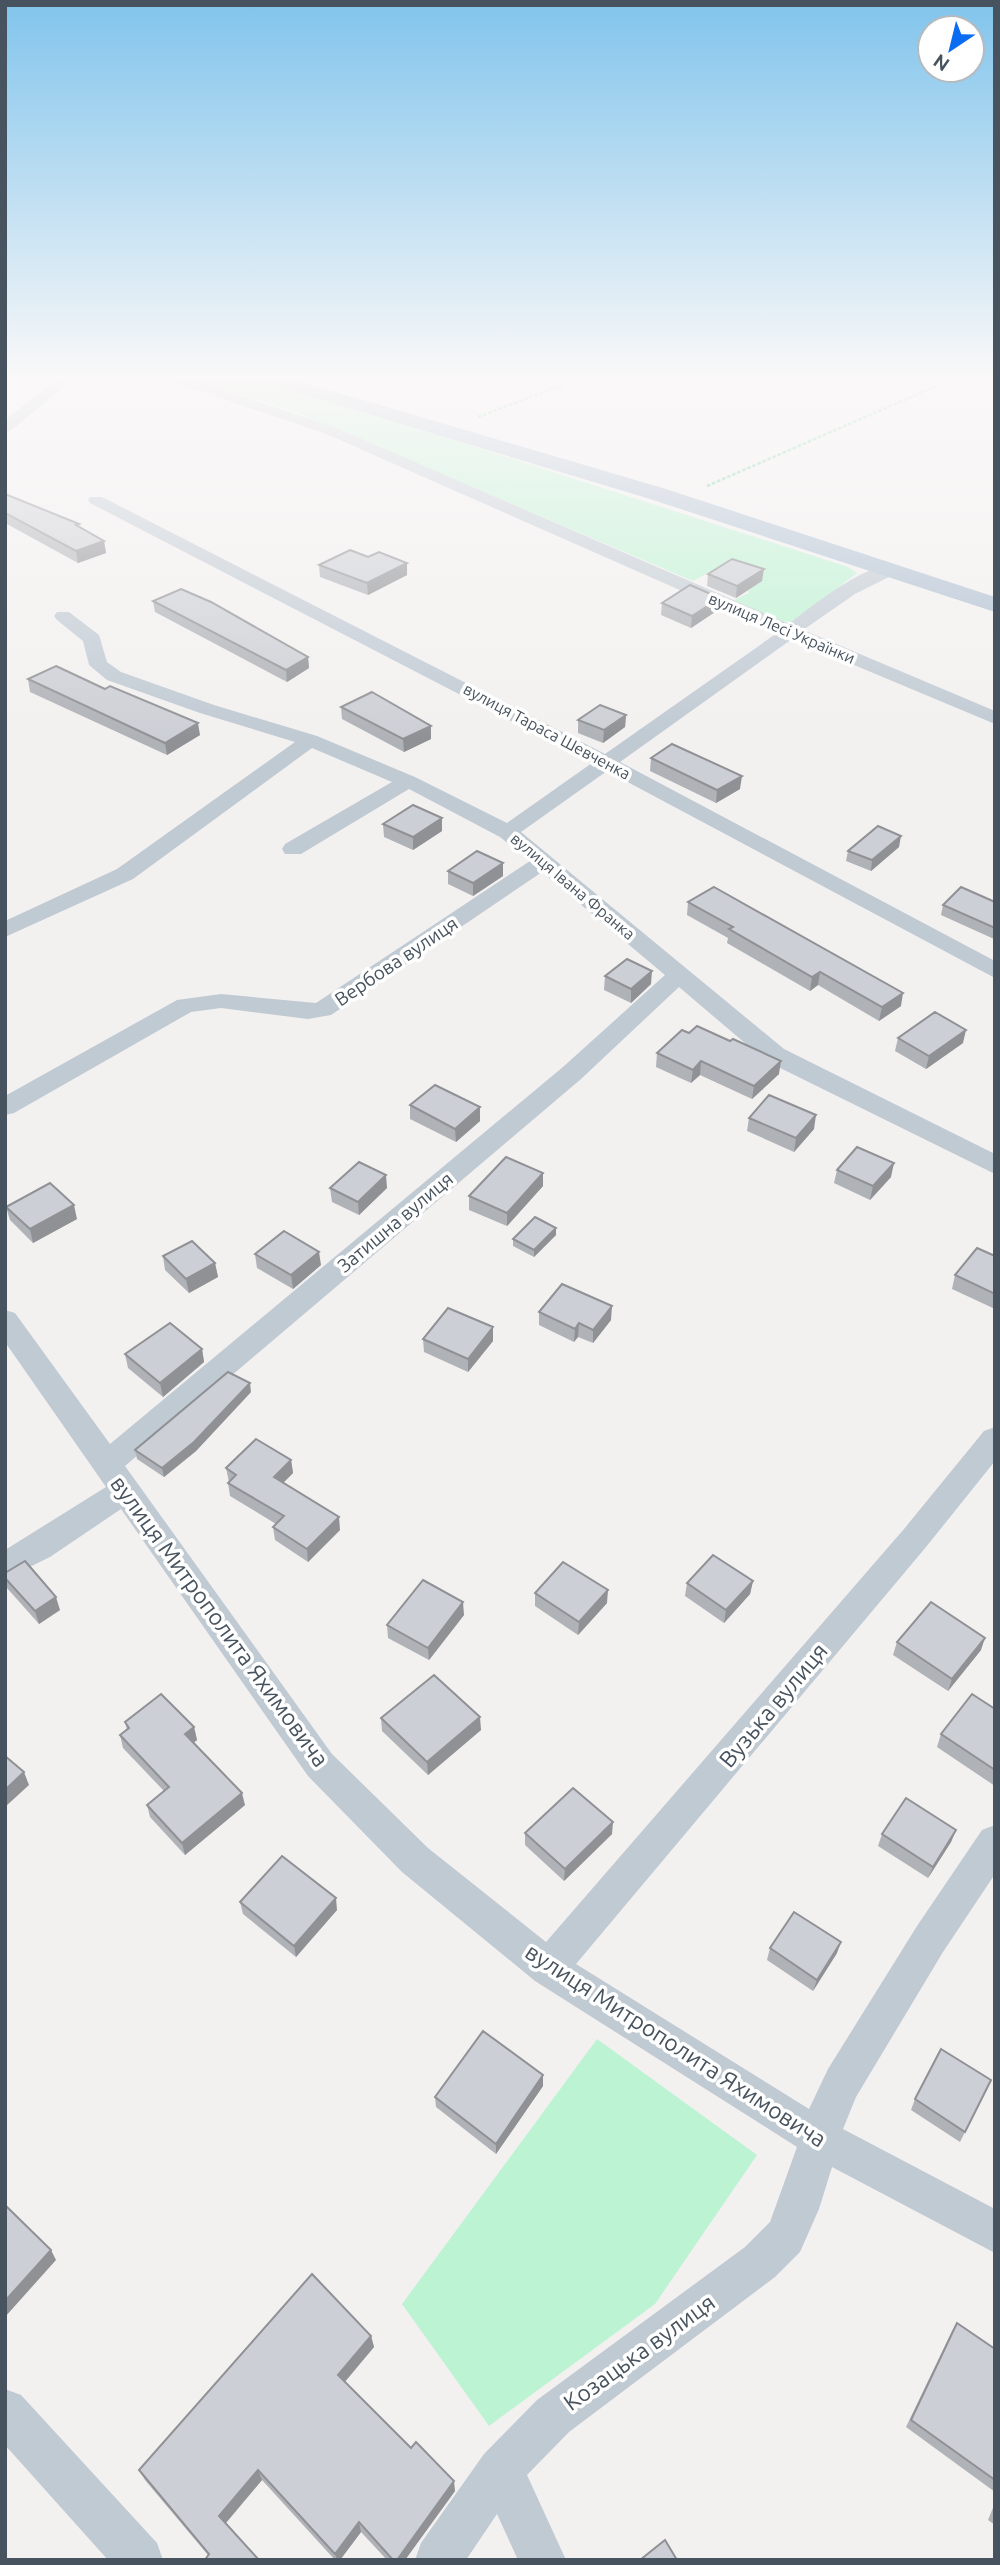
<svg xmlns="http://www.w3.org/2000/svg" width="1000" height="2565" viewBox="0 0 1000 2565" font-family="Ubuntu,sans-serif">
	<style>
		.green { fill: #bcf3d2 }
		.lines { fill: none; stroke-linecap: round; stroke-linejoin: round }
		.path { stroke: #71d4a5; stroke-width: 2.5; stroke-dasharray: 3.5 2; stroke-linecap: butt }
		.minor { fill: #c0cad3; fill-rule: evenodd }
		.major { fill: #aebfd1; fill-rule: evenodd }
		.wall { fill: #afb2b7 }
		.shaded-wall { fill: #8f9195 }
		.building { fill: #cccfd5; stroke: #8f9195; stroke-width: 2 }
		.labels { text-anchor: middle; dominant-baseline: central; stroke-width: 7; stroke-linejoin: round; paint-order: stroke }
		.far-street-label { font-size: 16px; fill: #47535f; stroke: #fff }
		.street-label { font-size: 19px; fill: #47535f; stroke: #fff }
		.near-street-label { font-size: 23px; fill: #47535f; stroke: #fff }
	</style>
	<rect width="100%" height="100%" fill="#f3f0f0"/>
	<!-- green -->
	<g class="green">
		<path d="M 193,380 L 259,380 L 320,397 L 848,567 L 857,573 L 793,622 L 779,621 L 734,600 L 749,593 L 748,591 L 762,581 L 711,571 L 693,581 L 293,411 Z"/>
		<path d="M 597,2039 L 757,2155 L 655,2304 L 489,2426 L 402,2304 Z"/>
	</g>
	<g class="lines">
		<!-- path -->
		<g class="path">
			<path d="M 478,417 L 575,380"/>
			<path d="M 707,486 L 950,380"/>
		</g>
		<!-- minor -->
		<g class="minor">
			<path d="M 57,380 L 73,380 L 10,431 L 5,433 L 5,420 Z"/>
			<path d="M 174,380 L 194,380 L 334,427 L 789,624 C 809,608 869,560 895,566 L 898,570 L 895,574 L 855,594 L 803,630 L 995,711 L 995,724 L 792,639 L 620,762 L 995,961 L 995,978 L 607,771 L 521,832 L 784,1049 L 995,1154 L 995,1174 L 766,1061 L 679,987 L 581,1079 L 125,1466 L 332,1754 L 428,1848 L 546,1942 L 904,1529 L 984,1431 L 995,1427 L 995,1461 L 926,1547 L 576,1964 L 809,2109 L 828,2069 L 917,1926 L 982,1830 L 995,1825 L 995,1874 L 943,1952 L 856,2097 L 843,2129 L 995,2209 L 995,2253 L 832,2167 L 819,2209 L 800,2252 L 775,2277 L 569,2432 L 527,2475 L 566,2560 L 518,2560 L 497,2514 L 466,2560 L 415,2560 L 421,2543 L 484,2454 L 537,2400 L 745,2247 L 770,2222 L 797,2147 L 535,1981 L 402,1872 L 308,1776 L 121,1509 L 50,1557 L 5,1579 L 5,1550 L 106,1487 L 5,1342 L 5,1310 L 15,1313 L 110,1444 L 563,1067 L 665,975 L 542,872 L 331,1015 L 308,1019 L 221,1008 L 191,1012 L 14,1113 L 5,1115 L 5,1096 L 177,1000 L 221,994 L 316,1003 L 530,861 L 500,837 L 409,789 L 301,854 L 285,854 L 282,849 L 285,844 L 392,782 L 312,748 L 133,879 L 5,937 L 5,921 L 117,869 L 295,742 L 200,713 L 107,680 L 89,665 L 83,641 L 57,620 L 54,616 L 57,612 L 69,612 L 99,635 L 107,662 L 121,672 L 214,705 L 317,736 L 415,777 L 507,823 L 592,763 L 90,503 L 88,500 L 90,497 L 102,497 L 605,754 L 777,633 L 324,433 L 176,383 Z"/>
			<path d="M 5,2389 L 21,2395 L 157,2543 L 163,2560 L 108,2560 L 5,2445 Z"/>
		</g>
		<!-- major -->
		<path class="major" d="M 266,380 L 295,380 L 666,489 L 995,597 L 995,612 L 650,499 L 269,384 Z"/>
	</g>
	<!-- wall -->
	<g class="wall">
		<path d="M 5,494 L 79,524 L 79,527 L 104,541 L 106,553 L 78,563 L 5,523 Z"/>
		<path d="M 407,563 L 407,575 L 368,595 L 320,577 L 319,565 Z"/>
		<path d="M 708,574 L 762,581 L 736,598 L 707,586 Z"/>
		<path d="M 720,598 L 718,610 L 691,628 L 661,615 L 662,603 Z"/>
		<path d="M 153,601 L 308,657 L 309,668 L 287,682 L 155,612 Z"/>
		<path d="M 28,679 L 200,735 L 167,755 L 30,692 Z"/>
		<path d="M 341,707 L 431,726 L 431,739 L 404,752 L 342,719 Z"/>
		<path d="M 626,715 L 625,727 L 603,743 L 578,733 L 578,720 Z"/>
		<path d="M 651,758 L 740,789 L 716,803 L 650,771 Z"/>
		<path d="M 383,824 L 442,831 L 413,850 L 384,837 Z"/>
		<path d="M 899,847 L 871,871 L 846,861 L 848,851 Z"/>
		<path d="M 448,871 L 503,876 L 473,896 L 448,884 Z"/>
		<path d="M 688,902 L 901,1006 L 879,1021 L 818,985 L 810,991 L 727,943 L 728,938 L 687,915 Z"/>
		<path d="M 995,902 L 994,939 L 941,915 L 943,905 Z"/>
		<path d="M 605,976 L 651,984 L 631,1003 L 604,990 Z"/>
		<path d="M 898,1038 L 963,1043 L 926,1069 L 895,1051 Z"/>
		<path d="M 657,1053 L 779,1074 L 752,1099 L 700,1075 L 691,1083 L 656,1067 Z"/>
		<path d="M 410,1105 L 480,1107 L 480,1121 L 456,1142 L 410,1119 Z"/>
		<path d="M 749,1118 L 814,1129 L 794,1152 L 747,1131 Z"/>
		<path d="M 837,1170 L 891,1177 L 870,1200 L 834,1183 Z"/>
		<path d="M 543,1186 L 507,1226 L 469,1210 L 469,1196 Z"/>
		<path d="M 330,1188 L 387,1188 L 359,1215 L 332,1202 Z"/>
		<path d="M 6,1207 L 77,1219 L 33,1243 L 10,1220 Z"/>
		<path d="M 556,1228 L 556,1235 L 534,1257 L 513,1246 L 513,1239 Z"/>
		<path d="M 255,1254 L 321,1265 L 293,1289 L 257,1268 Z"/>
		<path d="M 163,1256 L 215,1263 L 218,1277 L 189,1293 L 165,1270 Z"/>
		<path d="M 995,1256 L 995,1309 L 952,1289 L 955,1275 Z"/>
		<path d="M 539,1312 L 611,1320 L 593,1343 L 578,1337 L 574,1342 L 539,1325 Z"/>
		<path d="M 423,1339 L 493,1341 L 468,1372 L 424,1352 Z"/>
		<path d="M 202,1349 L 204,1362 L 163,1397 L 128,1368 L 125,1354 Z"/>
		<path d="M 251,1392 L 196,1451 L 164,1477 L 137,1459 L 135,1450 Z"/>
		<path d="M 291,1460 L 293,1473 L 283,1483 L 340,1530 L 308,1562 L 275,1540 L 273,1527 L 276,1524 L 230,1496 L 228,1483 L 229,1482 L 226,1468 Z"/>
		<path d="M 5,1573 L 60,1610 L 39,1624 L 7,1588 L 5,1582 Z"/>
		<path d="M 753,1581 L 750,1594 L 724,1623 L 685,1596 L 687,1583 Z"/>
		<path d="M 535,1593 L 607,1603 L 578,1635 L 535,1606 Z"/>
		<path d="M 464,1615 L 429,1660 L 388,1638 L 387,1625 Z"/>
		<path d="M 897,1642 L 981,1650 L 948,1691 L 893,1655 Z"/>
		<path d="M 995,1709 L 995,1786 L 937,1747 L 941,1734 Z"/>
		<path d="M 381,1718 L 481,1730 L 428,1775 L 382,1731 Z"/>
		<path d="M 125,1722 L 194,1727 L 197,1740 L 193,1743 L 245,1805 L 185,1855 L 150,1817 L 147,1805 L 164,1791 L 123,1748 L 120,1735 L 127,1730 Z"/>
		<path d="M 956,1830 L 951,1842 L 928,1878 L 878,1846 L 882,1834 Z"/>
		<path d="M 525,1833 L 612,1834 L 564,1881 L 525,1845 Z"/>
		<path d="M 240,1902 L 337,1910 L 296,1957 L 243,1914 Z"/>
		<path d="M 770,1948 L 837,1953 L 813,1991 L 767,1960 Z"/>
		<path d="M 991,2080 L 960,2142 L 911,2110 L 915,2099 Z"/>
		<path d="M 543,2086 L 496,2154 L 436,2107 L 435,2097 Z"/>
		<path d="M 957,2323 L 995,2349 L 995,2492 L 906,2427 L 952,2331 Z"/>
		<path d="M 371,2336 L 374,2347 L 345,2382 L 455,2491 L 405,2560 L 387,2560 L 361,2532 L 340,2560 L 335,2560 L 262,2480 L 226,2523 L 208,2555 L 145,2480 L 139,2470 Z"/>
		<path d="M 995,2503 L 995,2525 L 988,2520 Z"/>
	</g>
	<!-- shaded-wall -->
	<g class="shaded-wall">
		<path d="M 104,541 L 106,553 L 78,563 L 76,551 Z"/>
		<path d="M 407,563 L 407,575 L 368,595 L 367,583 Z"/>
		<path d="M 764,569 L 762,581 L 736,598 L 737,586 Z"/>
		<path d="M 720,598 L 718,610 L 691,628 L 692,616 Z"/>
		<path d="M 308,657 L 309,668 L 287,682 L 286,670 Z"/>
		<path d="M 626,715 L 625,727 L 603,743 L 604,730 Z"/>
		<path d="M 198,723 L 200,735 L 167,755 L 165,743 Z"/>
		<path d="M 431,726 L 431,739 L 404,752 L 403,739 Z"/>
		<path d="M 742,776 L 740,789 L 716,803 L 717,790 Z"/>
		<path d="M 442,818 L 442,831 L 413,850 L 413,837 Z"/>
		<path d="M 901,836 L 899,847 L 871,871 L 872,860 Z"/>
		<path d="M 503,863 L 503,876 L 473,896 L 473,883 Z"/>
		<path d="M 652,971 L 651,984 L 631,1003 L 631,989 Z"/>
		<path d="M 820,972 L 818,985 L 810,991 L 812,977 Z"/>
		<path d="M 903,993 L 901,1006 L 879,1021 L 882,1007 Z"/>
		<path d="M 966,1030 L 963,1043 L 926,1069 L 929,1056 Z"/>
		<path d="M 701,1061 L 700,1075 L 691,1083 L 693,1070 Z"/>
		<path d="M 781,1061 L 779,1074 L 752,1099 L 754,1086 Z"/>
		<path d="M 480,1107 L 480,1121 L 456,1142 L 455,1129 Z"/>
		<path d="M 816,1115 L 814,1129 L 794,1152 L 796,1138 Z"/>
		<path d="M 894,1163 L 891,1177 L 870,1200 L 873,1186 Z"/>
		<path d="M 543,1173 L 543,1186 L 507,1226 L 507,1213 Z"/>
		<path d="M 386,1175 L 387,1188 L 359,1215 L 358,1202 Z"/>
		<path d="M 74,1205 L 77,1219 L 33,1243 L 30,1229 Z"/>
		<path d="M 556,1228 L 556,1235 L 534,1257 L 534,1250 Z"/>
		<path d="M 319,1252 L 321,1265 L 293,1289 L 291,1275 Z"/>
		<path d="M 215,1263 L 218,1277 L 189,1293 L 186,1279 Z"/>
		<path d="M 612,1306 L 611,1320 L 593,1343 L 593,1330 Z"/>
		<path d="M 579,1323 L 578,1337 L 574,1342 L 575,1329 Z"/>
		<path d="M 493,1327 L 493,1341 L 468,1372 L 468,1359 Z"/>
		<path d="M 202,1349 L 204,1362 L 163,1397 L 160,1383 Z"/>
		<path d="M 250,1383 L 251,1392 L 196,1451 L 164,1477 L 162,1468 Z"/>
		<path d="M 291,1460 L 293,1473 L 276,1490 L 274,1477 Z"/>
		<path d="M 339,1517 L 340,1530 L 308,1562 L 307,1549 Z"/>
		<path d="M 753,1581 L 750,1594 L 724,1623 L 726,1610 Z"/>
		<path d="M 608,1590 L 607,1603 L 578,1635 L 579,1622 Z"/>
		<path d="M 56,1597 L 60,1610 L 39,1624 L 35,1611 Z"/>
		<path d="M 463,1602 L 464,1615 L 429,1660 L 428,1648 Z"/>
		<path d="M 985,1638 L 981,1650 L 948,1691 L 952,1679 Z"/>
		<path d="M 480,1717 L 481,1730 L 428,1775 L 427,1762 Z"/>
		<path d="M 194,1727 L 197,1740 L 188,1747 L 185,1734 Z"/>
		<path d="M 24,1772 L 29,1785 L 5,1807 L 5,1790 Z"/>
		<path d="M 242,1793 L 245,1805 L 185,1855 L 182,1843 Z"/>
		<path d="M 613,1822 L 612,1834 L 564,1881 L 565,1869 Z"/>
		<path d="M 956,1830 L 951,1842 L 928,1878 L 933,1867 Z"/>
		<path d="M 336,1898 L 337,1910 L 296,1957 L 294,1946 Z"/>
		<path d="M 841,1942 L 837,1953 L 813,1991 L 817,1980 Z"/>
		<path d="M 543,2075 L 543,2086 L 496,2154 L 496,2144 Z"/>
		<path d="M 51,2250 L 56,2260 L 5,2317 L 5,2301 Z"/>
		<path d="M 371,2336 L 374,2347 L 341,2386 L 338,2375 Z"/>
		<path d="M 258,2470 L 262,2480 L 224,2525 L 219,2516 Z"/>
		<path d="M 454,2481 L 455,2491 L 405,2560 L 397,2560 Z"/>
		<path d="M 359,2522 L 361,2532 L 340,2560 L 337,2560 L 335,2554 Z"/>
	</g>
	<!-- building -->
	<g class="building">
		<path d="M 5,494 L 79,524 L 76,525 L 104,541 L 76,551 L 5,513 Z"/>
		<path d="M 350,550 L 368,557 L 379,552 L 407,563 L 367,583 L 319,565 Z"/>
		<path d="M 732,559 L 764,569 L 737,586 L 708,574 Z"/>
		<path d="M 690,585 L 720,598 L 692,616 L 662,603 Z"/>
		<path d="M 181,589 L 211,602 L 308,657 L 286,670 L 153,601 Z"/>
		<path d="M 56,666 L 105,689 L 110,686 L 198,723 L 165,743 L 28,679 Z"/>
		<path d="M 372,692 L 431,726 L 403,739 L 341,707 Z"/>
		<path d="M 600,705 L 626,715 L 604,730 L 578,720 Z"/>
		<path d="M 672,744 L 742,776 L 717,790 L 651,758 Z"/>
		<path d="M 413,805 L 442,818 L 413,837 L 383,824 Z"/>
		<path d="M 878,826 L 901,836 L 872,860 L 848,851 Z"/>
		<path d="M 477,851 L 503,863 L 473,883 L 448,871 Z"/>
		<path d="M 714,887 L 903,993 L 882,1007 L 820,972 L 812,977 L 729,929 L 733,927 L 688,902 Z"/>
		<path d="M 961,887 L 995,902 L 995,928 L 943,905 Z"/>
		<path d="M 627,959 L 652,971 L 631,989 L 605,976 Z"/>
		<path d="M 935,1012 L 966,1030 L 929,1056 L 898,1038 Z"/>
		<path d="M 697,1026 L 730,1041 L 733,1039 L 781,1061 L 754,1086 L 701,1061 L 693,1070 L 657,1053 L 682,1030 L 689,1033 Z"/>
		<path d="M 435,1085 L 480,1107 L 455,1129 L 410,1105 Z"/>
		<path d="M 769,1095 L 816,1115 L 796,1138 L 749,1118 Z"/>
		<path d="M 857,1147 L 894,1163 L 873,1186 L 837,1170 Z"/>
		<path d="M 506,1157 L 543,1173 L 507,1213 L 469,1196 Z"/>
		<path d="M 359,1162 L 386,1175 L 358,1202 L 330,1188 Z"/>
		<path d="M 50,1183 L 74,1205 L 30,1229 L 6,1207 Z"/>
		<path d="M 535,1217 L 556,1228 L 534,1250 L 513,1239 Z"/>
		<path d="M 284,1231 L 319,1252 L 291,1275 L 255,1254 Z"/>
		<path d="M 192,1241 L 215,1263 L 186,1279 L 163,1256 Z"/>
		<path d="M 977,1248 L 995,1256 L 995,1294 L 955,1275 Z"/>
		<path d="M 562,1284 L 612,1306 L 593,1330 L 579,1323 L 575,1329 L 539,1312 Z"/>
		<path d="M 448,1308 L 493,1327 L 468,1359 L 423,1339 Z"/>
		<path d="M 170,1323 L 202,1349 L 160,1383 L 125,1354 Z"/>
		<path d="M 228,1372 L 250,1383 L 194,1442 L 162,1468 L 135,1450 Z"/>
		<path d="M 256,1439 L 291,1460 L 274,1477 L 339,1517 L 307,1549 L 273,1527 L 284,1516 L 228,1483 L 236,1475 L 226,1468 Z"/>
		<path d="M 713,1555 L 753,1581 L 726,1610 L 687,1583 Z"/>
		<path d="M 25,1561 L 56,1597 L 35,1611 L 5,1578 L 5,1573 Z"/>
		<path d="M 563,1562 L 608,1590 L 579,1622 L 535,1593 Z"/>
		<path d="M 423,1580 L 463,1602 L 428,1648 L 387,1625 Z"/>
		<path d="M 931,1602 L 985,1638 L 952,1679 L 897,1642 Z"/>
		<path d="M 434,1675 L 480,1717 L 427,1762 L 381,1718 Z"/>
		<path d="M 161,1694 L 194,1727 L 185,1734 L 242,1793 L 182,1843 L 147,1805 L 169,1787 L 120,1735 L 129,1728 L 125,1722 Z"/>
		<path d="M 972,1694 L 995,1709 L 995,1770 L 941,1734 Z"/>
		<path d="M 5,1756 L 24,1772 L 5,1790 Z"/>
		<path d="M 573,1788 L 613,1822 L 565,1869 L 525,1833 Z"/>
		<path d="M 906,1798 L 956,1830 L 933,1867 L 882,1834 Z"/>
		<path d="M 282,1856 L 336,1898 L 294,1946 L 240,1902 Z"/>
		<path d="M 794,1912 L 841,1942 L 817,1980 L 770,1948 Z"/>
		<path d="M 483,2031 L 543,2075 L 496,2144 L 435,2097 Z"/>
		<path d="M 941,2049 L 991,2080 L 965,2132 L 915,2099 Z"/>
		<path d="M 5,2205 L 51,2250 L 5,2301 Z"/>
		<path d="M 312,2274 L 371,2336 L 338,2375 L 411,2448 L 416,2442 L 454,2481 L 397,2560 L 393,2560 L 359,2522 L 335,2554 L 258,2470 L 219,2516 L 259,2560 L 205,2560 L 209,2554 L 139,2470 Z"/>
		<path d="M 957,2323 L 995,2349 L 995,2480 L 911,2420 Z"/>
		<path d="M 665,2540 L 677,2560 L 640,2560 Z"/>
	</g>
	<!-- sky -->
	<linearGradient id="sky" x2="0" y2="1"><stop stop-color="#81c4ec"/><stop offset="0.51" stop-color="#faf8f8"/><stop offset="1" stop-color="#faf8f8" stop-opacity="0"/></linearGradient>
	<rect width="1000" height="739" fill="url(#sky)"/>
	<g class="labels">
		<!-- far-street labels -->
		<g class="far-street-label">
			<text transform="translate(782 628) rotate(23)">вулиця Лесі Українки</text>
			<text transform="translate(547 731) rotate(28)">вулиця Тараса Шевченка</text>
			<text transform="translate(573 886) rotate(40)">вулиця Івана Франка</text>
		</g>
		<!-- street labels -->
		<g class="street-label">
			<text transform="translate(396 961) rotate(-34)">Вербова вулиця</text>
			<text transform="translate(395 1222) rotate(-40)">Затишна вулиця</text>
		</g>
		<!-- near-street labels -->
		<g class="near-street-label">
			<text transform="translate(220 1621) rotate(54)">вулиця Митрополита Яхимовича</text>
			<text transform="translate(773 1705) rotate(-50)">Вузька вулиця</text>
			<text transform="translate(676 2045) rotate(33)">вулиця Митрополита Яхимовича</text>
			<text transform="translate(639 2352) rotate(-36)">Козацька вулиця</text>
		</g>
	</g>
	<!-- border -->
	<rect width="1000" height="2565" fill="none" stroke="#47535f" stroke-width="14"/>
	<!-- north arrow -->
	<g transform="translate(951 49) rotate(215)"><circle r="33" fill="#ffffff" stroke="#b5babf" stroke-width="2"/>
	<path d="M0-5L12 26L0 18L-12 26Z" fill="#0b6cf2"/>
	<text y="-10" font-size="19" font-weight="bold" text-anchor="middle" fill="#47535f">N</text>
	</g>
</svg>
